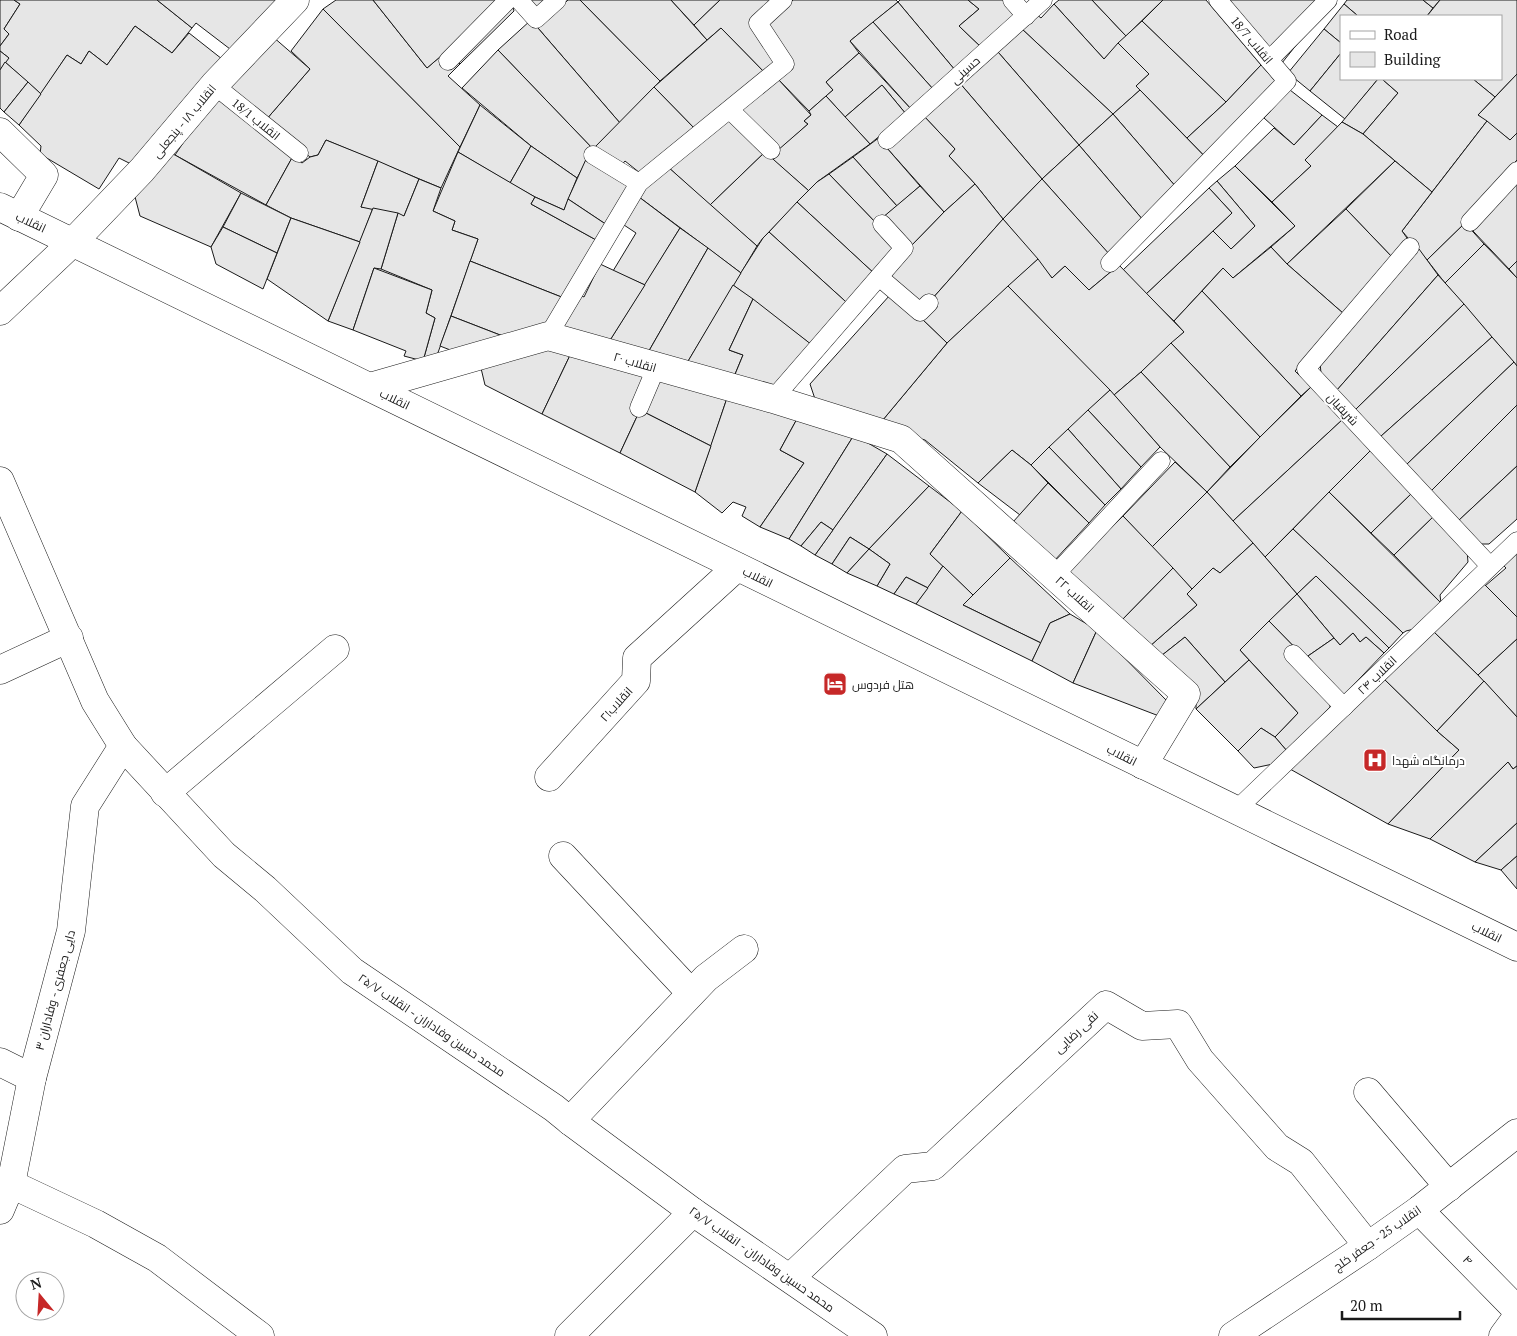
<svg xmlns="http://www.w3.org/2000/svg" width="1517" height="1336" viewBox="0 0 1517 1336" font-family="'PT Serif',Cairo,serif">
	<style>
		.building { fill: #e6e6e6; stroke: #1a1a1a }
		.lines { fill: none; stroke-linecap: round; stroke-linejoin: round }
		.service-casing { stroke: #1a1a1a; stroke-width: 19 }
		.minor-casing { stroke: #1a1a1a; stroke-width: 29 }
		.secondary-casing { stroke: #1a1a1a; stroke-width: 29 }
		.service { stroke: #fff; stroke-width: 18 }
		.minor { stroke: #fff; stroke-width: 28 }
		.secondary { stroke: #fff; stroke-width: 28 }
		.labels { text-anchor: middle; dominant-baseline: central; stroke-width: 4; stroke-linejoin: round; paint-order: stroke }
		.street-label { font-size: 12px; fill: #1a1a1a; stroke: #fff }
		.poi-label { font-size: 12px; fill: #1a1a1a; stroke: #fff; text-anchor: start }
	</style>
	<rect width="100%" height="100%" fill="#fff"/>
	<!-- building -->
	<g class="building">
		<path d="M 0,0 L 14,0 L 20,4 L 4,29 L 9,34 L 0,46 Z"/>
		<path d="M 14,0 L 157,0 L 192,28 L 172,53 L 135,26 L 107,65 L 89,51 L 81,64 L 67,55 L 41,94 L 5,62 L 9,58 L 0,51 L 0,46 L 9,34 L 4,29 L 20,4 Z"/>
		<path d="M 157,0 L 283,0 L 230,49 L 196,23 L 192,28 Z"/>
		<path d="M 336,0 L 373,0 L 427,68 L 448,50 L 460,64 L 448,76 L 480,105 L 460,147 L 323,9 Z"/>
		<path d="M 373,0 L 511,0 L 514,11 L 460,64 L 448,50 L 427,68 Z"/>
		<path d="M 526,0 L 547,0 L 535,11 Z"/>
		<path d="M 568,0 L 580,0 L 660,81 L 620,123 L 538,28 Z"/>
		<path d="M 580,0 L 671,0 L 707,40 L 660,81 Z"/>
		<path d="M 671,0 L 720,0 L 694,25 Z"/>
		<path d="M 720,0 L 776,0 L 750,22 L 777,63 L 765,73 L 721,28 L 707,40 L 694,25 Z"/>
		<path d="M 793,0 L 896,0 L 898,2 L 850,41 L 859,53 L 826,82 L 833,90 L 809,111 L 777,78 L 765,26 Z"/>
		<path d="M 900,0 L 968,0 L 979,9 L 959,26 L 981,47 L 955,70 L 898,2 Z"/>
		<path d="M 968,0 L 1005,0 L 1017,14 L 981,47 L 959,26 L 979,9 Z"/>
		<path d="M 1059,0 L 1092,0 L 1126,36 L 1104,59 L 1054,4 Z"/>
		<path d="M 1092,0 L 1163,0 L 1126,36 Z"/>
		<path d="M 1163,0 L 1206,0 L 1261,65 L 1226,102 L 1142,21 Z"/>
		<path d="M 1225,0 L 1332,0 L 1278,68 Z"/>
		<path d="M 1347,0 L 1423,0 L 1433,8 L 1427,16 L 1358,16 L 1344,4 Z"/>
		<path d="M 1423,0 L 1440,0 L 1433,8 Z"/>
		<path d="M 1440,0 L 1517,0 L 1517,74 L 1495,97 L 1473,79 L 1501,79 L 1501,16 L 1427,16 Z"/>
		<path d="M 898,2 L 955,70 L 933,89 L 873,22 Z"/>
		<path d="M 1054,4 L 1104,59 L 1118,43 L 1149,74 L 1136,86 L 1140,90 L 1113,114 L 1022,29 L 1036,14 L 1041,18 Z"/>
		<path d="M 1344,4 L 1358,16 L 1341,16 L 1341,43 L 1324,29 Z"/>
		<path d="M 323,9 L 460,147 L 441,188 L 326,140 L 318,155 L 310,157 L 265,121 L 310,69 L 291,51 Z"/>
		<path d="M 531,20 L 620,123 L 593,149 L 498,50 Z"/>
		<path d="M 1142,21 L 1226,102 L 1187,138 L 1136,86 L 1149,74 L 1118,43 Z"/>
		<path d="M 873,22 L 933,89 L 911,109 L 850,41 Z"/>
		<path d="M 135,26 L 172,53 L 189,33 L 222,59 L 137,167 L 119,158 L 99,189 L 40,154 L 41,146 L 19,125 L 67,55 L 81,64 L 89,51 L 107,65 Z"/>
		<path d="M 721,28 L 765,73 L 695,129 L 654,87 Z"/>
		<path d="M 1022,29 L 1113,114 L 1079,145 L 998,52 Z"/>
		<path d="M 1324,29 L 1341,43 L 1341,53 L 1310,91 L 1288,73 Z"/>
		<path d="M 272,36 L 310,69 L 265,121 L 223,87 Z"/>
		<path d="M 498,50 L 593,149 L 577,178 L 531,146 L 462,88 Z"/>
		<path d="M 0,51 L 9,58 L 0,70 Z"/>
		<path d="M 998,52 L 1079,145 L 1042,179 L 958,81 Z"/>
		<path d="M 859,53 L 911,109 L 906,114 L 882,85 L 845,117 L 826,96 L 833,90 L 826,82 Z"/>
		<path d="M 1341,53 L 1341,79 L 1378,79 L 1345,119 L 1310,91 Z"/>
		<path d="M 5,62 L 28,82 L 4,112 L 0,108 L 0,70 Z"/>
		<path d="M 1261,65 L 1277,83 L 1251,113 L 1259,123 L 1214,166 L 1187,138 L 1226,102 Z"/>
		<path d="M 1517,74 L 1517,133 L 1510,140 L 1478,115 Z"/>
		<path d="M 777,78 L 811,115 L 804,121 L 808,124 L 779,150 L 737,111 Z"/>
		<path d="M 1378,79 L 1382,79 L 1398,93 L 1363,134 L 1342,122 Z"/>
		<path d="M 1382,79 L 1473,79 L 1495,97 L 1478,115 L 1487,121 L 1432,192 L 1363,134 L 1398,93 Z"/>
		<path d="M 958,81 L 1042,179 L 1003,219 L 975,184 L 949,156 L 955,149 L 922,114 Z"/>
		<path d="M 28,82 L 41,94 L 19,125 L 4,112 Z"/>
		<path d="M 882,85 L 906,114 L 870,144 L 845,117 Z"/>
		<path d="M 654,87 L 695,129 L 640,173 L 625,161 L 620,167 L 593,149 Z"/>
		<path d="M 1140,90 L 1214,166 L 1183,195 L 1113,114 Z"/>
		<path d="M 1290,90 L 1322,115 L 1294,145 L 1264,118 Z"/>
		<path d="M 216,94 L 293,156 L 266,205 L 175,155 Z"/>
		<path d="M 826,96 L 870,144 L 817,182 L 809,191 L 770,157 L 808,124 L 804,121 L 811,115 L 809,111 Z"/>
		<path d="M 480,105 L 531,146 L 510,183 L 458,152 Z"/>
		<path d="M 922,114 L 955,149 L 949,156 L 975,184 L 944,212 L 886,147 Z"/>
		<path d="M 1113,114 L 1183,195 L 1149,227 L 1079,145 Z"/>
		<path d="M 1322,115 L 1338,127 L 1305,160 L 1311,166 L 1272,202 L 1235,166 L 1274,128 L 1294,145 Z"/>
		<path d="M 727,117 L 765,152 L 710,205 L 668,167 Z"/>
		<path d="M 1487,121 L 1510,140 L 1517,133 L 1517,160 L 1462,219 L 1465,223 L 1427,260 L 1402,231 Z"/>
		<path d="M 1342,122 L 1363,134 L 1395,161 L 1287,264 L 1271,247 L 1295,226 L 1272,202 L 1311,166 L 1305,160 Z"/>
		<path d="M 880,137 L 886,147 L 920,186 L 897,206 L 853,157 Z"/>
		<path d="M 326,140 L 378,161 L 361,207 L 373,208 L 360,242 L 291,218 L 266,205 L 293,156 L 302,163 L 310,157 L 318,155 Z"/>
		<path d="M 1079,145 L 1149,227 L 1115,261 L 1042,179 Z"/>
		<path d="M 531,146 L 577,178 L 564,210 L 535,197 L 510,183 Z"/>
		<path d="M 166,152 L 175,155 L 241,193 L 211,247 L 140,216 L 134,193 Z"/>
		<path d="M 458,152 L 535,197 L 531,204 L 598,241 L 564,298 L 470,261 L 478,239 L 452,230 L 455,221 L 433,211 Z"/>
		<path d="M 765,152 L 809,191 L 763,238 L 757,246 L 710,205 Z"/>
		<path d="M 587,157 L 631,185 L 607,225 L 568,199 Z"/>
		<path d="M 853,157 L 897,206 L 876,223 L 829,174 Z"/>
		<path d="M 378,161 L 419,179 L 404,216 L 361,207 Z"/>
		<path d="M 1395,161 L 1432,192 L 1402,231 L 1407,238 L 1392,257 L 1346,209 Z"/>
		<path d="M 1235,166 L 1295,226 L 1233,278 L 1223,268 L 1174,321 L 1146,294 L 1213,231 L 1231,249 L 1255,226 L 1217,181 Z"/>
		<path d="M 668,167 L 757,246 L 741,273 L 639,197 L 644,187 Z"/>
		<path d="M 829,174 L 899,247 L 877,276 L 797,202 L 817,182 Z"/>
		<path d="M 419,179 L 441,188 L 433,211 L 455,221 L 452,230 L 478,239 L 434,364 L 423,361 L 435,318 L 426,313 L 432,290 L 381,269 L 398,213 L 404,216 Z"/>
		<path d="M 1042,179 L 1119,265 L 1089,290 L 1065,266 L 1052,278 L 1003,219 Z"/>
		<path d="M 1217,181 L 1255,226 L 1231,249 L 1213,231 L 1232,213 L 1209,188 Z"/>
		<path d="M 1517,183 L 1517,261 L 1509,269 L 1473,231 Z"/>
		<path d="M 975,184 L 1003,219 L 932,299 L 919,307 L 885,280 L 909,248 L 944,212 Z"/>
		<path d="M 920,186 L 944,212 L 909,248 L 882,218 Z"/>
		<path d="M 1209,188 L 1232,213 L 1146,294 L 1123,270 Z"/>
		<path d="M 241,193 L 291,218 L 277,253 L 223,227 Z"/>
		<path d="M 535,197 L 564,210 L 568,199 L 607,225 L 598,241 L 531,204 Z"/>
		<path d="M 639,197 L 680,228 L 645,285 L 613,271 L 636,233 L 621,223 Z"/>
		<path d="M 797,202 L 877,276 L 856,311 L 769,232 Z"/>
		<path d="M 373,208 L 398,213 L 381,269 L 374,268 L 353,330 L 328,321 Z"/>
		<path d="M 1346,209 L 1392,257 L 1344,314 L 1287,264 Z"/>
		<path d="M 291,218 L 360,242 L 328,321 L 267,279 Z"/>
		<path d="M 1003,219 L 1038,259 L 947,343 L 922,319 L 932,299 Z"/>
		<path d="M 1465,223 L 1484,244 L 1445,283 L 1427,260 Z"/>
		<path d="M 223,227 L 277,253 L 263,289 L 216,264 L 211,247 Z"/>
		<path d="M 680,228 L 708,248 L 646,356 L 607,345 Z"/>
		<path d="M 769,232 L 856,311 L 821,352 L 733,285 L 763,238 Z"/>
		<path d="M 1484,244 L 1517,278 L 1517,366 L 1445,283 Z"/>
		<path d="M 1271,247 L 1287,264 L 1344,314 L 1295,371 L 1311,387 L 1301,396 L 1202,291 L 1223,268 L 1233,278 Z"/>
		<path d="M 708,248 L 741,273 L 684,368 L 646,356 Z"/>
		<path d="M 1419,249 L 1438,275 L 1337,390 L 1321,373 L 1320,363 Z"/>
		<path d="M 1038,259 L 1052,278 L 1065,266 L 1089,290 L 1119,265 L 1184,332 L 1141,372 L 1114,395 L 1008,286 Z"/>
		<path d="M 470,261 L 564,298 L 549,322 L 513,340 L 451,316 Z"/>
		<path d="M 1517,261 L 1517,278 L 1509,269 Z"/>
		<path d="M 600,264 L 645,285 L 607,345 L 556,331 L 578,294 L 584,297 Z"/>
		<path d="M 374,268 L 432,290 L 426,313 L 435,318 L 423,361 L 404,356 L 406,351 L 353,330 Z"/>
		<path d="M 1438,275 L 1464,304 L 1355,410 L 1337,390 Z"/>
		<path d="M 733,285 L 753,299 L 729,350 L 743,355 L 731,384 L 684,368 Z"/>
		<path d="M 1008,286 L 1110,390 L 1031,465 L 1012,450 L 978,483 L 925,440 L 877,427 L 947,343 Z"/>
		<path d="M 1202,291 L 1301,396 L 1260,437 L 1171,343 L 1184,332 L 1174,321 Z"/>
		<path d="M 890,295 L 922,319 L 947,343 L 877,427 L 816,402 L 810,384 Z"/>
		<path d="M 753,299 L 821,352 L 790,389 L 731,384 L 743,355 L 729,350 Z"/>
		<path d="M 1464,304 L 1492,337 L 1380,437 L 1355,410 Z"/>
		<path d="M 451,316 L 513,340 L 458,353 L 440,346 Z"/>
		<path d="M 1492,337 L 1514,362 L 1406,465 L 1380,437 Z"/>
		<path d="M 1171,343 L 1260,437 L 1230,467 L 1141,372 Z"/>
		<path d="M 560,345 L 573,349 L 542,414 L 485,385 L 480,364 Z"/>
		<path d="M 573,349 L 648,373 L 640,410 L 620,453 L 542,414 Z"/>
		<path d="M 1514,362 L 1517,366 L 1517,405 L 1430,492 L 1406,465 Z"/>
		<path d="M 1141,372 L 1230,467 L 1207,492 L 1160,447 L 1114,395 Z"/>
		<path d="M 659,374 L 727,398 L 711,446 L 644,412 Z"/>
		<path d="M 1311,387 L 1342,420 L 1233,521 L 1207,492 L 1260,437 Z"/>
		<path d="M 1110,390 L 1160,447 L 1141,467 L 1088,410 Z"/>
		<path d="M 727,398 L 798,417 L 780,450 L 804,463 L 760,527 L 742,516 L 746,507 L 733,502 L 722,513 L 695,492 Z"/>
		<path d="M 1517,405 L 1517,466 L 1457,522 L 1430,492 Z"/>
		<path d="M 640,410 L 711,446 L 695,492 L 620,453 Z"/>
		<path d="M 1088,410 L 1141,467 L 1121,489 L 1068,429 Z"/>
		<path d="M 798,417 L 854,435 L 789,539 L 760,527 L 804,463 L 780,450 Z"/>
		<path d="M 1342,420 L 1371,450 L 1265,557 L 1233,521 Z"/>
		<path d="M 1068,429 L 1121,489 L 1105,505 L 1049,447 Z"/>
		<path d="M 854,435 L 887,454 L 833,530 L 821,522 L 801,546 L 789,539 Z"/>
		<path d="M 1049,447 L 1105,505 L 1089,523 L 1031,465 Z"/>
		<path d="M 1012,450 L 1031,465 L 1048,483 L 1020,515 L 978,483 Z"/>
		<path d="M 1371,450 L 1412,493 L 1371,533 L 1329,492 Z"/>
		<path d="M 887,454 L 929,486 L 869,549 L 850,537 L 832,564 L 815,555 Z"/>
		<path d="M 1175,462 L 1207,492 L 1152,547 L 1123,516 Z"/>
		<path d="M 1517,466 L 1517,519 L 1489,544 L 1478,544 L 1457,522 Z"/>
		<path d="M 1048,483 L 1089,523 L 1054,561 L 1013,522 Z"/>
		<path d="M 929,486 L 962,511 L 930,554 L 943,566 L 928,588 L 906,577 L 894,594 L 877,586 L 890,564 L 869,549 Z"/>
		<path d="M 1207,492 L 1253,543 L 1220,573 L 1213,568 L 1192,589 L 1152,547 Z"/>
		<path d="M 1329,492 L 1441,603 L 1418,628 L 1406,631 L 1403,633 L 1293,529 Z"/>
		<path d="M 1412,493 L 1434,516 L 1394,555 L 1371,533 Z"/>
		<path d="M 962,511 L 1010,558 L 973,595 L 930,554 Z"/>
		<path d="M 1123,516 L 1173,568 L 1121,621 L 1065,574 Z"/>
		<path d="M 1434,516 L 1467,551 L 1468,562 L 1440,595 L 1441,603 L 1394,555 Z"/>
		<path d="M 821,522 L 833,530 L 815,555 L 801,546 Z"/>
		<path d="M 1293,529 L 1403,633 L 1389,648 L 1316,576 L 1297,594 L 1265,557 Z"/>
		<path d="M 850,537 L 869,549 L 847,573 L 832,564 Z"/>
		<path d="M 1253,543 L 1297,594 L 1240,650 L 1249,660 L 1225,682 L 1185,637 L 1161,656 L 1150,646 L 1197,605 L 1187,594 L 1213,568 L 1220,573 Z"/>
		<path d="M 1517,548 L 1517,617 L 1485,586 L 1506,568 L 1501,563 Z"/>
		<path d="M 869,549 L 890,564 L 877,586 L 847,573 Z"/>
		<path d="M 1010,558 L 1070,614 L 1050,623 L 1041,643 L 963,605 Z"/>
		<path d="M 943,566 L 973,595 L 963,605 L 1041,643 L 1032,661 L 916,604 Z"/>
		<path d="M 1173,568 L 1192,589 L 1187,594 L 1197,605 L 1150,646 L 1121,621 Z"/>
		<path d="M 1316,576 L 1389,648 L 1384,653 L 1366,637 L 1360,642 L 1353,633 L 1340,645 L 1334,638 L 1297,594 Z"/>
		<path d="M 906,577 L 928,588 L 916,604 L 894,594 Z"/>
		<path d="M 1481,581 L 1517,617 L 1517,639 L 1478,675 L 1433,631 Z"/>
		<path d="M 1297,594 L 1334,638 L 1305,658 L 1269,621 Z"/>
		<path d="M 1070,614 L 1097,630 L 1073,683 L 1032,661 L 1050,623 Z"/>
		<path d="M 1269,621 L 1305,658 L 1330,698 L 1330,707 L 1287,751 L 1275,737 L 1298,713 L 1240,650 Z"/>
		<path d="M 1097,630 L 1168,702 L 1159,716 L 1073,683 Z"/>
		<path d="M 1433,631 L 1484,681 L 1437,731 L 1383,678 Z"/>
		<path d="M 1353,633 L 1360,642 L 1366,637 L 1384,653 L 1342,697 L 1308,656 L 1334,638 L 1340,645 Z"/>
		<path d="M 1185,637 L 1225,682 L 1196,709 L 1196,688 L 1161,656 Z"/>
		<path d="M 1517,639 L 1517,717 L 1478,675 Z"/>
		<path d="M 1249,660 L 1298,713 L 1275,737 L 1261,728 L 1238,751 L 1196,709 Z"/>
		<path d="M 1383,678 L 1437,731 L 1459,750 L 1388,824 L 1290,769 Z"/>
		<path d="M 1484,681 L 1517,717 L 1517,766 L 1513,769 L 1508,762 L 1430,839 L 1388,824 L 1459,750 L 1437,731 Z"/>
		<path d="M 1261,728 L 1275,737 L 1287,751 L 1273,764 L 1254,768 L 1238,751 Z"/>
		<path d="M 1508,762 L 1513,769 L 1517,766 L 1517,823 L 1475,862 L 1430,839 Z"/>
		<path d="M 1517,823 L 1517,856 L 1501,870 L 1475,862 Z"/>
		<path d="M 1517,856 L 1517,889 L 1501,870 Z"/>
	</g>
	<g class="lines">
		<!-- service casing -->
		<g class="service-casing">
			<g id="service">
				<path d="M 519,0 L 536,19 L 557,0"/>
				<path d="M 1012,0 L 1026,16"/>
				<path d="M 1269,60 L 1328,0"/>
				<path d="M 448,61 L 508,0"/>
				<path d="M 214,85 L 299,153"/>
				<path d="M 730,110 L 771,150"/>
				<path d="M 887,140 L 1043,0"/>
				<path d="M 593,155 L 639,183"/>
				<path d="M 1470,222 L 1517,171"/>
				<path d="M 1410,247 L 1306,369 L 1490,566"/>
				<path d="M 1110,263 L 1287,81 L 1218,0"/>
				<path d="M 879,277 L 920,312 L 929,303"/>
				<path d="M 548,336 L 639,183 L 785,64 L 758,23 L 783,0"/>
				<path d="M 773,399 L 904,248 L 882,224"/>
				<path d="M 639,408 L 656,368"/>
				<path d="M 1054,576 L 1161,461"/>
				<path d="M 1293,654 L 1344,707"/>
				<path d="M 1236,810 L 1517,541"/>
			</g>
		</g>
		<!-- minor casing -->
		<g class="minor-casing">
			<g id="minor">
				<path d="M 0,132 L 44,175 L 19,217"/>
				<path d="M 0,311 L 73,242 L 142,170 L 214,85 L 295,0"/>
				<path d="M 370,387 L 548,336 L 773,399 L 901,439 L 1186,694 L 1143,765"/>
				<path d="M 0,481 L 95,701 L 123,746 L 224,855 L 265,889 L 352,971 L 554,1108 L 570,1121 L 693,1212 L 873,1336"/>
				<path d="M 0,670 L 69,638"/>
				<path d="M 549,777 L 636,681 L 637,658 L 737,567"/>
				<path d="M 165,793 L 335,649"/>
				<path d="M 563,856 L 691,993"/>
				<path d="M 0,1062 L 32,1078"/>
				<path d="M 1368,1092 L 1449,1187"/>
				<path d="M 570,1121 L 706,978 L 744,949"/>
				<path d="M 11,1184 L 96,1224 L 157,1258 L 260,1336"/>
				<path d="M 0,1210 L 11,1184 L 32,1078 L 71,931 L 85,806 L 123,746"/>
				<path d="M 1419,1210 L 1517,1310"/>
				<path d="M 790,1278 L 905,1169 L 933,1166 L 1106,1005 L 1142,1026 L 1178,1024 L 1200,1060 L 1277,1147 L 1301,1162 L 1368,1246"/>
				<path d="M 569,1336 L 693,1212"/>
				<path d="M 1233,1336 L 1368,1246 L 1419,1210 L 1517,1133"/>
				<path d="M 1503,1336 L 1517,1317"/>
			</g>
		</g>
		<!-- secondary casing -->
		<g class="secondary-casing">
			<path id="secondary" d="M 0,207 L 1517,947"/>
		</g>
		<!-- service -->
		<use href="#service" class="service"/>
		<!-- minor -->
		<use href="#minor" class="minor"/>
		<!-- secondary -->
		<use href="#secondary" class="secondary"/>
	</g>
	<!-- icons -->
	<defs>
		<g id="hotel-square" transform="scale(1.25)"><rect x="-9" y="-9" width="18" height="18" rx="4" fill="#c62828" stroke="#fff"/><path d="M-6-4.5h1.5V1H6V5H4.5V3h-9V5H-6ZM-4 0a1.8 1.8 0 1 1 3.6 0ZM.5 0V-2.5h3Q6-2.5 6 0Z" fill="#fff"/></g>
		<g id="hospital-square" transform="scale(1.25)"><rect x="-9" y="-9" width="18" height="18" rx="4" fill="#c62828" stroke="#fff"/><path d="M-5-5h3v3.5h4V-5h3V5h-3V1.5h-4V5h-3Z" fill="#fff"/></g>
	</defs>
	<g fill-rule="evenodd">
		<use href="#hotel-square" x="835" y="684"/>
		<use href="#hospital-square" x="1375" y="760"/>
	</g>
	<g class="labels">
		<!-- street labels -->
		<g class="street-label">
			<text transform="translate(1252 40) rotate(50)">انقلاب 18/7</text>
			<text transform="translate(965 70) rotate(-42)">حسینی</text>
			<text transform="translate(256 119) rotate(39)">انقلاب 18/1</text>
			<text transform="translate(184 121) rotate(-50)">انقلاب ۱۸ - پنجعلی</text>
			<text transform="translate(31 222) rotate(25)">انقلاب</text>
			<text transform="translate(635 362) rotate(16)">انقلاب ۲۰</text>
			<text transform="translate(395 399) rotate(26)">انقلاب</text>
			<text transform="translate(1343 409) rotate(47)">شریفیان</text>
			<text transform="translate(758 577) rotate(26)">انقلاب</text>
			<text transform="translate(1075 594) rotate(42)">انقلاب ۲۲</text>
			<text transform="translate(1377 675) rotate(-44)">انقلاب ۲۴</text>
			<text transform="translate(616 704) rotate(-48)">انقلاب۲۱</text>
			<text transform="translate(1122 755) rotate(27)">انقلاب</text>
			<text transform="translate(1487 932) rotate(26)">انقلاب</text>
			<text transform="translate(55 990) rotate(-75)">دایی جعفری - وفاداران ۳</text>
			<text transform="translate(432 1025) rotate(34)">محمد حسین وفاداران - انقلاب ۲۵/۷</text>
			<text transform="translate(1076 1032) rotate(-43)">نقی رضایی</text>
			<text transform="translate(1377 1238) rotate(-35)">انقلاب 25 - جعفر خلج</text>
			<text transform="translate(762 1259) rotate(35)">محمد حسین وفاداران - انقلاب ۲۵/۷</text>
			<text transform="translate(1468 1260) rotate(46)">۴</text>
		</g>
		<!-- poi labels -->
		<g class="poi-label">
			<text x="852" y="684">هتل فردوس</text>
			<text x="1392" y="760">درمانگاه شهدا</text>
		</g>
	</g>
	<!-- legend -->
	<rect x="1340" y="15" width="162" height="65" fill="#ffffff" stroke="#a3a3a3"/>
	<rect x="1350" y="31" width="25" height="8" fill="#ffffff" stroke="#a3a3a3"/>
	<text x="1384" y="40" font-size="15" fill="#1a1a1a">Road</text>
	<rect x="1350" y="52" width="25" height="15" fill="#e6e6e6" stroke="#a3a3a3"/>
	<text x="1384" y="65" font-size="15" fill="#1a1a1a">Building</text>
	<!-- north arrow -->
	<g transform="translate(40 1296) rotate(342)"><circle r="24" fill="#ffffff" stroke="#a3a3a3"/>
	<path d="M0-4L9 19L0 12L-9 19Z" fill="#c62828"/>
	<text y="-8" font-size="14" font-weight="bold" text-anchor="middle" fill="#1a1a1a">N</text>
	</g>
	<!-- scale -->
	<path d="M1342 1311v8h118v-8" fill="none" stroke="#1a1a1a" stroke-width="2.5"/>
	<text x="1350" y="1311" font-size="15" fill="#1a1a1a" stroke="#ffffff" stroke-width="4" paint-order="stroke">20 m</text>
</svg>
